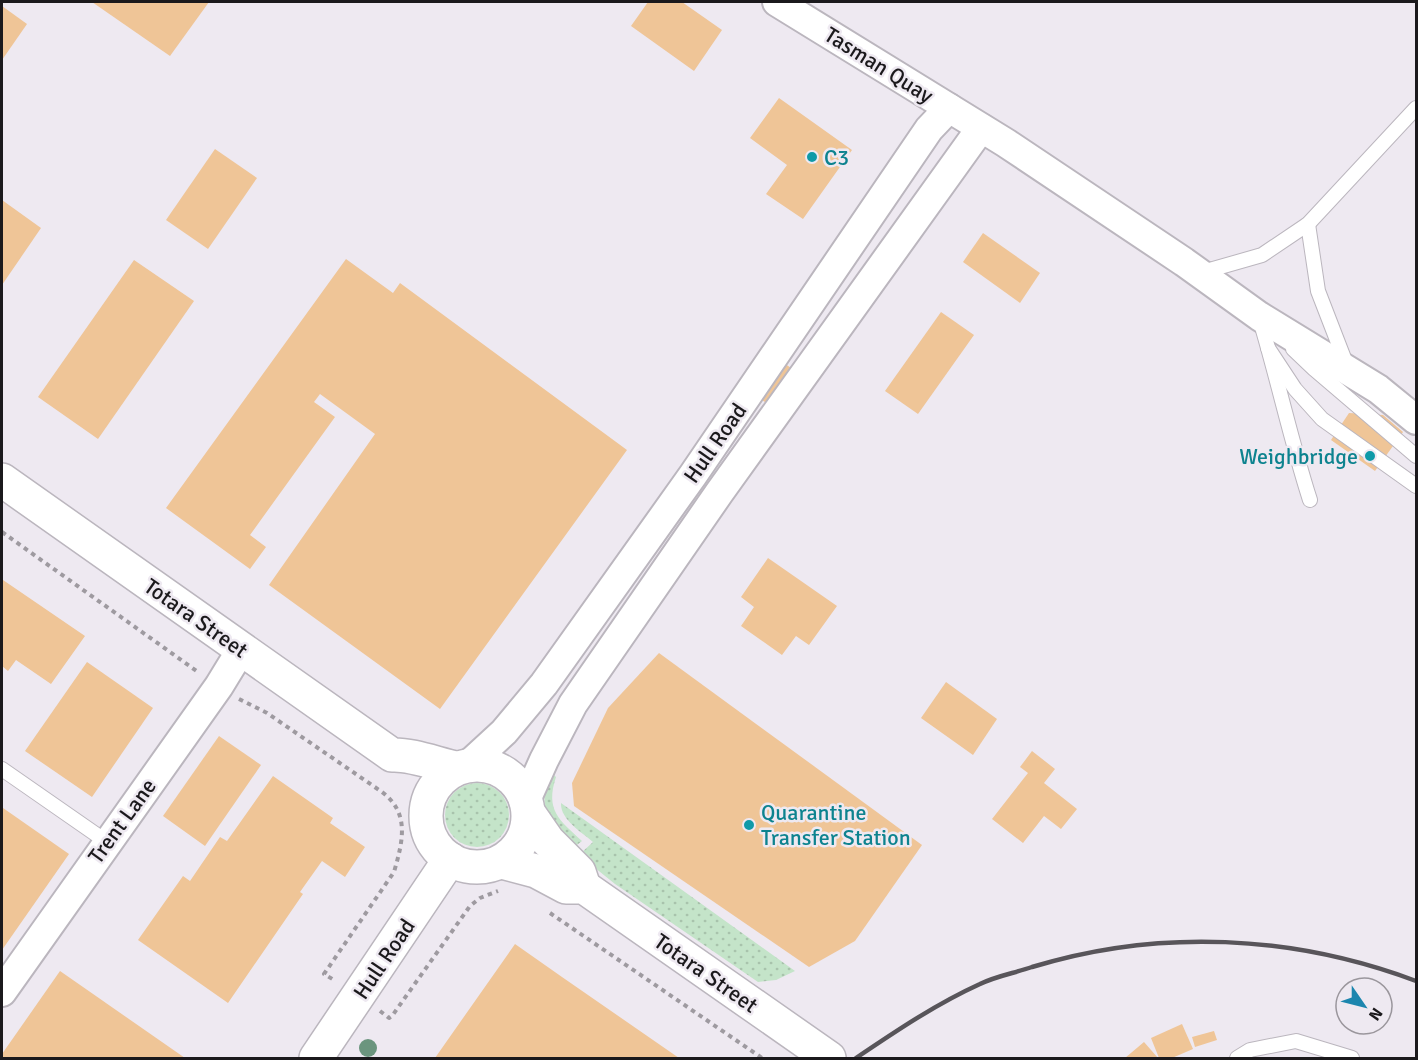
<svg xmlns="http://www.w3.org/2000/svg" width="1418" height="1060" viewBox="0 0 1418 1060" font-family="Signika,sans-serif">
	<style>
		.grass { fill: url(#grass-dots) }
		.building { fill: #efc597 }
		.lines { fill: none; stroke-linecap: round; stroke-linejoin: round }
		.service-casing { stroke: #bbb6be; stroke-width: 16 }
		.minor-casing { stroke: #bbb6be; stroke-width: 32 }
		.secondary-casing { stroke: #bbb6be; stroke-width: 36 }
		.path { stroke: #9e9aa0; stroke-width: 4; stroke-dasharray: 4.5 4.5; stroke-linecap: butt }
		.service { stroke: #fff; stroke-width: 14 }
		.minor { stroke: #fff; stroke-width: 28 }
		.secondary { stroke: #fff; stroke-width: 33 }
		.rail { stroke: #58555a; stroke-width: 4.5 }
		.tree { fill: #6b957e }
		.culture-dot { fill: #0f9aa8; stroke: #eee9f1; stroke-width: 2 }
		.labels { text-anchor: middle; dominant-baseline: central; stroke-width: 5; stroke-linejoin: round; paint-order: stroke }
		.street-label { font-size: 22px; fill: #1b191c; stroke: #eee9f1 }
		.culture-label { font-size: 22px; fill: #0d838f; stroke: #eee9f1; text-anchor: start }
	</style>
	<defs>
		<pattern id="grass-dots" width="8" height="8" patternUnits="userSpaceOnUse" patternTransform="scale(1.5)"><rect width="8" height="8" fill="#c4e4c9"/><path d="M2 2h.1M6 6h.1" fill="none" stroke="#a8c3ac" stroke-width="1.8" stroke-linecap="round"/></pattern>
	</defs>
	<rect width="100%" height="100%" fill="#eee9f1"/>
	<!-- grass -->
	<g class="grass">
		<path d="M 551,772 L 556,777 C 545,810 559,820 582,841 L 573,848 L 545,811 L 544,790 Z"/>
		<circle cx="477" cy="815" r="32"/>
		<path d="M 561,803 L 795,971 L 776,980 L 758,982 L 615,884 L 579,855 L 593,842 C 581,832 560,819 561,803 Z"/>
	</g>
	<!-- building -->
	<g class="building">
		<path d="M 92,2 L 209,2 L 170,56 Z"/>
		<path d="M 648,2 L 682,2 L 722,30 L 694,71 L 631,26 Z"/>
		<path d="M 2,6 L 27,24 L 2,60 Z"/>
		<path d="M 779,98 L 852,150 L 803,219 L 766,194 L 787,165 L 750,138 Z"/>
		<path d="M 215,149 L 257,178 L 208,249 L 166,220 Z"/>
		<path d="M 2,200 L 41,228 L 2,285 Z"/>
		<path d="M 983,233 L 1040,273 L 1020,303 L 963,262 Z"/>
		<path d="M 346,259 L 393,293 L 400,283 L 627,450 L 440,709 L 269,585 L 375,434 L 320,394 L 314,402 L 335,417 L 250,535 L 266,547 L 250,569 L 166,508 Z"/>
		<path d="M 134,260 L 194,301 L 98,439 L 38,397 Z"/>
		<path d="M 941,312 L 974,335 L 918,414 L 885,391 Z"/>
		<path d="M 784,363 L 791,368 L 787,373 L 789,374 L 771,406 L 756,396 Z"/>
		<path d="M 1349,413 L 1383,415 L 1403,432 L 1375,471 L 1331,440 Z"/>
		<path d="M 768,558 L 837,606 L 809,645 L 796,636 L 782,655 L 741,626 L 754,607 L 741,597 Z"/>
		<path d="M 3,580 L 85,636 L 51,684 L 16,660 L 8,671 L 2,666 L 2,582 Z"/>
		<path d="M 659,653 L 922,845 L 855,941 L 809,967 L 574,806 L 572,783 L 608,708 Z"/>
		<path d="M 87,662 L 153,708 L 92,797 L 25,751 Z"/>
		<path d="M 946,682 L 997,719 L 973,755 L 921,718 Z"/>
		<path d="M 219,736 L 261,765 L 205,846 L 163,816 Z"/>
		<path d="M 1032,751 L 1055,769 L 1044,783 L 1077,809 L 1061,829 L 1044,816 L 1023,843 L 992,819 L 1028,773 L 1020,767 Z"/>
		<path d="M 273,776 L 333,818 L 330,823 L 365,847 L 345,877 L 322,861 L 300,892 L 303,894 L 228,1003 L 138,940 L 183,876 L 190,881 L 220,837 L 227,841 Z"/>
		<path d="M 3,808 L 69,854 L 2,950 L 2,810 Z"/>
		<path d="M 515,944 L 562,977 L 679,1058 L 435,1058 Z"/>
		<path d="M 60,971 L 185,1058 L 2,1058 L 2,1054 Z"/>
		<path d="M 1182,1024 L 1193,1049 L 1172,1058 L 1159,1058 L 1151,1038 Z"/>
		<path d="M 1214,1031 L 1217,1040 L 1195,1047 L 1192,1037 Z"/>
		<path d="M 1144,1042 L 1158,1058 L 1125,1058 Z"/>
	</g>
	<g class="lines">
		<!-- service casing -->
		<g class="service-casing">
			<g id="service">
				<path d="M 1308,224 L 1318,291 L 1347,366"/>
				<path d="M 1199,273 L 1262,255 L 1308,224 L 1416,108"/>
				<path d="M 1260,320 C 1278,380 1291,441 1310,500"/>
				<path d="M 1268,348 L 1295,389 L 1322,419 L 1416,486"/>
				<path d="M 1293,349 L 1314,369 L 1416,456"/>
				<path d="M 2,769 L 107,842"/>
				<path d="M 1237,1058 L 1250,1050 L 1296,1041 L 1352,1058"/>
			</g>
		</g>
		<!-- minor casing -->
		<g class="minor-casing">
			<g id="minor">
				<path d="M 777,2 L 1006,143 L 1184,262 L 1259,316 L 1378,389 L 1416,420"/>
				<path d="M 467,766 L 504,732 L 544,684 L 693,475 L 929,129 L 949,108"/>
				<path d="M 527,798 L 544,760 L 573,704 L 719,493 L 981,128"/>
				<path d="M 2,992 L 219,686 L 241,650"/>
			</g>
		</g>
		<!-- secondary casing -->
		<g class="secondary-casing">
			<g id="secondary">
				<path d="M 2,480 L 392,755 C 411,754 437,764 456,768"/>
				<circle cx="477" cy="816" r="51"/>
				<path d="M 530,815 L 548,841 L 579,872 L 584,887"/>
				<path d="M 502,862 L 536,871 L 566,887 L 584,887 L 829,1058"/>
				<path d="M 316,1058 L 450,859"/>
			</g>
		</g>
		<!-- path -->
		<g class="path">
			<path d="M 2,532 L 198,672"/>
			<path d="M 239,699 L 267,713 L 382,792 C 410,813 403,841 394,872 L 324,974 L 334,980"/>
			<path d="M 550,913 L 762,1058"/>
			<path d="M 380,1011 L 389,1018 L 392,1016 L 470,906 L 480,898 L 498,891"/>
		</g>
		<!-- service -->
		<use href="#service" class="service"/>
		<!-- minor -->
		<use href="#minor" class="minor"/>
		<!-- secondary -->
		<use href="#secondary" class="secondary"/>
		<!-- rail -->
		<path class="rail" d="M 856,1058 C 896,1031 936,1004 980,984 C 996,976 1015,973 1032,967 C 1159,928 1293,935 1416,981"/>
	</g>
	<!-- trees -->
	<circle class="tree" cx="368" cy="1048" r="9"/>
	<!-- markers -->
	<g class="culture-dot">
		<circle cx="812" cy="157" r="6"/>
		<circle cx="1370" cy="456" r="6"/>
		<circle cx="749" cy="825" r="6"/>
	</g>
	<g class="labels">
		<!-- street labels -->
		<g class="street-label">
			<text transform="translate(879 65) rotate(32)">Tasman Quay</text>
			<text transform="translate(715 443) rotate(-55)">Hull Road</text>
			<text transform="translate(196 618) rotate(35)">Totara Street</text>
			<text transform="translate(122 821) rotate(-54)">Trent Lane</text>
			<text transform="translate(384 959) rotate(-56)">Hull Road</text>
			<text transform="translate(706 973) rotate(35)">Totara Street</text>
		</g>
		<!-- culture labels -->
		<g class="culture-label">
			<text x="824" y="157">C3</text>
			<text x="1358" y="456" text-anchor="end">Weighbridge</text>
			<text x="761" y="812">Quarantine<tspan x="761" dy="25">Transfer Station</tspan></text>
		</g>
	</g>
	<!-- border -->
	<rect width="1418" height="1060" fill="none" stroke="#1b191c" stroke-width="6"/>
	<!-- north arrow -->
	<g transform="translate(1364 1006) rotate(125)"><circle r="28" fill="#eee9f1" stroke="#9a969c" stroke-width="1.5"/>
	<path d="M0-4.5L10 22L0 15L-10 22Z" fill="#1c86ae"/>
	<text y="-9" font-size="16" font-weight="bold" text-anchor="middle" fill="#1b191c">N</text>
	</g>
</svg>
